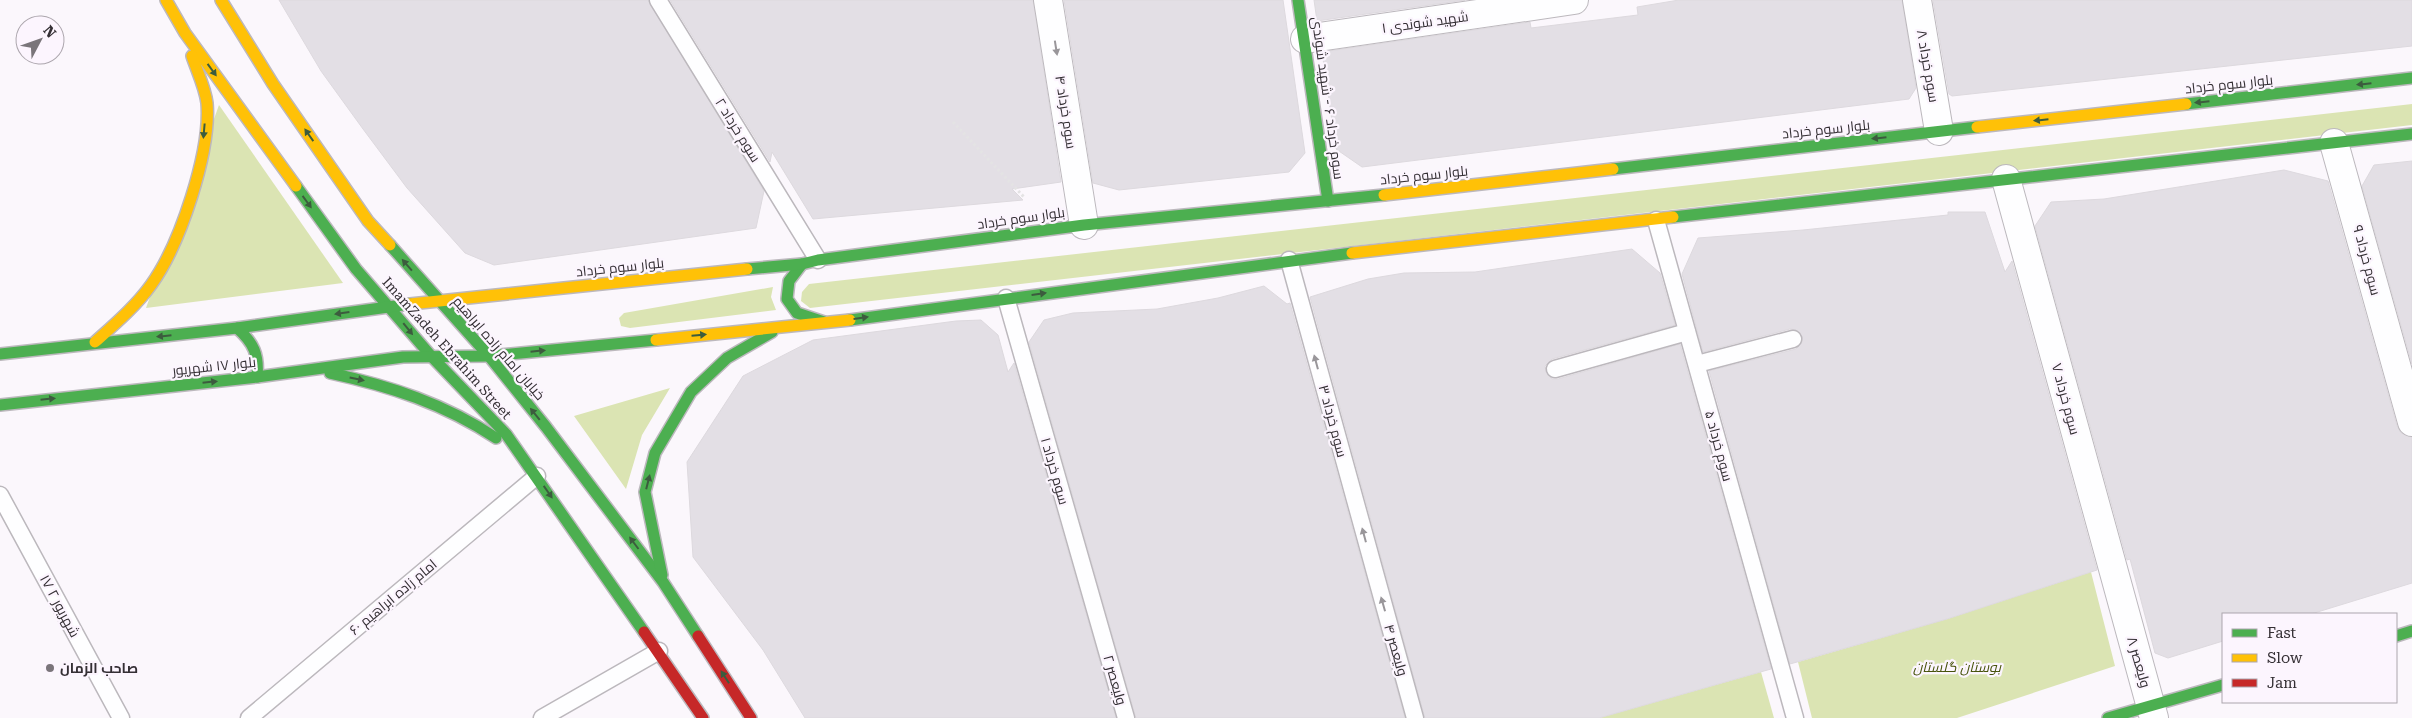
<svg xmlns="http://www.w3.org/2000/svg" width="2412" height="718" viewBox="0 0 2412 718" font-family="'Roboto Serif',Cairo,serif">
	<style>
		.green { fill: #dbe4b3 }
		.building { fill: #e3dfe5; stroke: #ddd9de }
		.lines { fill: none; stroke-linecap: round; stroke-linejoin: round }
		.lane-casing { stroke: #bcb8bd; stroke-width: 19 }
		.street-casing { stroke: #bcb8bd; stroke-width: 30 }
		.fast-casing { stroke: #bcb8bd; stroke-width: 14 }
		.slow-casing { stroke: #bcb8bd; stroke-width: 14 }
		.jam-casing { stroke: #bcb8bd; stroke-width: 14 }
		.path { stroke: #e4e3e4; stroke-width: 3; stroke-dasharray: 2.5 2.5; stroke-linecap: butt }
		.lane { stroke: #fefeff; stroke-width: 16 }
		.street { stroke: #fefeff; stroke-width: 28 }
		.fast { stroke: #4caf50; stroke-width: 11 }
		.slow { stroke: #ffc107; stroke-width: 11 }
		.jam { stroke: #c62828; stroke-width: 11 }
		.oneway { fill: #99969a }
		.oneway2 { fill: #3c5c3e }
		.poi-dot { fill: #7a757a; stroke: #fcf5fe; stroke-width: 2 }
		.labels { text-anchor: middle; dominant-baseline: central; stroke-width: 4.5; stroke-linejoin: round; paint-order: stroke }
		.street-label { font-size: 14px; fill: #342f34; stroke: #fcf5fe }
		.park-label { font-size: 14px; font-style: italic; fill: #47530b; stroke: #fcf5fe }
		.poi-label { font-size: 14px; font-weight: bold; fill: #342f34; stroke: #fcf5fe; text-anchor: start }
	</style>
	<rect width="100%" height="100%" fill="#fbf7fc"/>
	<!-- green -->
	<g class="green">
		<path d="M 2412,104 L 2412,125 L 810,308 L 801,301 L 802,292 L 809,284 Z"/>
		<path d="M 219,105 L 343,283 L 146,308 Z"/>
		<path d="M 773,287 L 771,297 L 776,310 L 630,328 L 621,326 L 619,318 L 624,313 Z"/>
		<path d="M 670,388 L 642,435 L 626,489 L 574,416 Z"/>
		<path d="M 2091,572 L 2115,666 L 1957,718 L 1812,718 L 1798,662 L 1947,619 Z"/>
		<path d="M 1761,672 L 1774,718 L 1599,718 Z"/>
	</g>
	<!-- building -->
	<g class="building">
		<path d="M 279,0 L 648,0 L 764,191 L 756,228 L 494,265 L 465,253 L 407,188 L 363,129 L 321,71 Z"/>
		<path d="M 670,0 L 1033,0 L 1061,182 L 1012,189 L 1023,200 L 813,219 L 772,152 L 770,162 Z"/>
		<path d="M 1064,0 L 1283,0 L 1305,153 L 1289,172 L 1119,190 L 1093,183 Z"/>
		<path d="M 1314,0 L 1465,0 L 1317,21 Z"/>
		<path d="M 1679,0 L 1902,0 L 1916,88 L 1909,99 L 1362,167 L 1336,149 L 1322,52 L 1530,22 L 1531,28 L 1638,15 L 1637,7 Z"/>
		<path d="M 1933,0 L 2412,0 L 2412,46 L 1952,96 L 1949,94 Z"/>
		<path d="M 2412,161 L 2412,364 L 2362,186 L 2374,165 Z"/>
		<path d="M 2284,170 L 2328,181 L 2397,426 L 2401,433 L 2412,437 L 2412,583 L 2311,614 L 2223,614 L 2223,641 L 2168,658 L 2155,653 L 2130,559 L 2127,560 L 2035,226 L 2051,202 L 2104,199 Z"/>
		<path d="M 1948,212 L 1985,212 L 2005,272 L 2012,261 L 2097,570 L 1947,619 L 1790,664 L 1709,371 L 1796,349 L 1802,342 L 1802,336 L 1796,330 L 1790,329 L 1703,352 L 1682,274 L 1698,238 L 1803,230 L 1948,215 Z"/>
		<path d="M 1632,249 L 1660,273 L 1675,325 L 1552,359 L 1545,366 L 1546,372 L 1552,379 L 1558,379 L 1680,344 L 1771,669 L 1599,718 L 1425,718 L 1310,297 L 1368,279 L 1404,273 L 1475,272 Z"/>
		<path d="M 1264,286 L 1287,304 L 1290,303 L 1405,718 L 1136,718 L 1029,342 L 1044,320 L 1073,313 L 1157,309 L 1218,298 Z"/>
		<path d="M 981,320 L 998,335 L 1008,372 L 1014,363 L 1116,718 L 805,718 L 763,650 L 693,557 L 687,462 L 743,376 L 813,340 L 956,321 Z"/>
	</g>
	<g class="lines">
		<!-- lane casing -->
		<g class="lane-casing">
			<g id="lane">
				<path d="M 658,0 L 818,260"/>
				<path d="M 1656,220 L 1795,718"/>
				<path d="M 1289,260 L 1415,718"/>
				<path d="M 1006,298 L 1126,718"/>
				<path d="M 1697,364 L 1793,339"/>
				<path d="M 1555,369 L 1687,332"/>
				<path d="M 0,495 L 121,718"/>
				<path d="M 249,718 L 537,476"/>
				<path d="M 542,718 L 659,651"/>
			</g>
		</g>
		<!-- street casing -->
		<g class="street-casing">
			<g id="street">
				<path d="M 1048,0 L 1084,225"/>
				<path d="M 1917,0 L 1939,131"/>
				<path d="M 1305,39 L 1574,0"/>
				<path d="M 2334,143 L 2412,422"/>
				<path d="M 2006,179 L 2154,718"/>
			</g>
		</g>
		<!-- fast casing -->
		<g class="fast-casing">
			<g id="fast">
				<path d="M 1298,0 L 1328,201"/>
				<path d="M 2186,104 L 2412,78"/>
				<path d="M 1613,169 L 1977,127"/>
				<path d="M 296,186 L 356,269 L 432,357 L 506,434 L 644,632"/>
				<path d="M 1673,217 L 2412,134"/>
				<path d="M 390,245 L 489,356 L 546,427 L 663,582 L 698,636"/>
				<path d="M 802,264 L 789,281 L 787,299 L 797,313 L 824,322"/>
				<path d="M 747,269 L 802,264 L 818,260 L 1084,225 L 1384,195"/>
				<path d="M 850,320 L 1352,253"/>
				<path d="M 237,328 C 254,343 259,355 257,377"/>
				<path d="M 0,354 L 237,328 L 410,304"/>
				<path d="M 330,373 C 390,386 445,404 496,438"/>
				<path d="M 0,405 L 257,377 L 403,357 L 489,356 L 656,340"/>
				<path d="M 662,575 L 645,492 L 655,453 L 691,392 L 727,358 L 772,332"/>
				<path d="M 2396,636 L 2412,631"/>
				<path d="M 2108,718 L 2223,685"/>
			</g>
		</g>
		<!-- slow casing -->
		<g class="slow-casing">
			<g id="slow">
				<path d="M 166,0 L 185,33 L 296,186"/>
				<path d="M 221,0 L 273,84 L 368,221 L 390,245"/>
				<path d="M 1977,127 L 2186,104"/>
				<path d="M 1384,195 L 1613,169"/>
				<path d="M 1352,253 L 1673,217"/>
				<path d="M 410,304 L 747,269"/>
				<path d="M 656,340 L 850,320"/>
				<path d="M 95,342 C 115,324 136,306 151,285 C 180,245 211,152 207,103 C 205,87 197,71 192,56"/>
			</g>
		</g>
		<!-- jam casing -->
		<g class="jam-casing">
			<g id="jam">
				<path d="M 644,632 L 703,718"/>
				<path d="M 698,636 L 751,718"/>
			</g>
		</g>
		<!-- path -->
		<path class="path" d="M 953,122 L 1024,197"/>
		<!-- lane -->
		<use href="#lane" class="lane"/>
		<!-- street -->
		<use href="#street" class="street"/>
		<!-- fast -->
		<use href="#fast" class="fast"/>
		<!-- slow -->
		<use href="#slow" class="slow"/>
		<!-- jam -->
		<use href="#jam" class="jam"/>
	</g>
	<!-- one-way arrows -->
	<defs><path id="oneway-solid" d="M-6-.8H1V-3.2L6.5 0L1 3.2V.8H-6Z" transform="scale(1.25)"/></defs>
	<g class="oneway">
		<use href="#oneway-solid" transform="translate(1056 48) rotate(81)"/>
		<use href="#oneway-solid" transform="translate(1316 362) rotate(-105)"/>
		<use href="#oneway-solid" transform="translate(1364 535) rotate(-105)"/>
		<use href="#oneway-solid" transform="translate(1383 604) rotate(-106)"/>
	</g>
	<g class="oneway2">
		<use href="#oneway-solid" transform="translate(212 70) rotate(54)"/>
		<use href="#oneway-solid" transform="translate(2364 84) rotate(174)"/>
		<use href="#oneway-solid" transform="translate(2202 102) rotate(174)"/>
		<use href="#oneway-solid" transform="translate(2041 120) rotate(174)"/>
		<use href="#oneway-solid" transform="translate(204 131) rotate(95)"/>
		<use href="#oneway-solid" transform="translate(309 135) rotate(-125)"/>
		<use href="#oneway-solid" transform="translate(1879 138) rotate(174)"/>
		<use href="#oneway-solid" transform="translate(307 202) rotate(54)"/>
		<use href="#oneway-solid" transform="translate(407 265) rotate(-131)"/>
		<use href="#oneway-solid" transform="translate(1039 294) rotate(-8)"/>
		<use href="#oneway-solid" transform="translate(342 313) rotate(172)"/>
		<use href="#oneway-solid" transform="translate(861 318) rotate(-8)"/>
		<use href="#oneway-solid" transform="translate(408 329) rotate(51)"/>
		<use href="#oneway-solid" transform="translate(699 335) rotate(-5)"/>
		<use href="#oneway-solid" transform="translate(164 336) rotate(174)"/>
		<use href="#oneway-solid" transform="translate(538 351) rotate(-6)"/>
		<use href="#oneway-solid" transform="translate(357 379) rotate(12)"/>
		<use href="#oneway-solid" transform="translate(210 382) rotate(-6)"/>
		<use href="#oneway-solid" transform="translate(48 399) rotate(-6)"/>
		<use href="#oneway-solid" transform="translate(535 414) rotate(-129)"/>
		<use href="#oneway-solid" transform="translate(648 482) rotate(-76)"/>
		<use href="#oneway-solid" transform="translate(548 492) rotate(55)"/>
		<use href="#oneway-solid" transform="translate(634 543) rotate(-127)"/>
		<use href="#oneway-solid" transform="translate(725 677) rotate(-123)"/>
	</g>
	<!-- markers -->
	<circle class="poi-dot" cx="50" cy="668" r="5"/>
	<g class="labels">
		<!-- street labels -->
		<g class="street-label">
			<text transform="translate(1425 22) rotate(-8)">شهید شوندی ۱</text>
			<text transform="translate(1928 66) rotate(80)">سوم خرداد ۸</text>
			<text transform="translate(2229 84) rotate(-6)">بلوار سوم خرداد</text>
			<text transform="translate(1328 98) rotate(82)">سوم خرداد ۶ - شهید شوندی</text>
			<text transform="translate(1066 112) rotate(81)">سوم خرداد ۴</text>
			<text transform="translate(1826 129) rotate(-6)">بلوار سوم خرداد</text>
			<text transform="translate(738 130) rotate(58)">سوم خرداد ۲</text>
			<text transform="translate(1424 175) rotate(-6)">بلوار سوم خرداد</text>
			<text transform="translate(1021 218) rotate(-8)">بلوار سوم خرداد</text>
			<text transform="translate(2367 260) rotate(75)">سوم خرداد ۹</text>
			<text transform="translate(620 267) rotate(-6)">بلوار سوم خرداد</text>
			<text transform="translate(447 348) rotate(48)">ImamZadeh Ebrahim Street</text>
			<text transform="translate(499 348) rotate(49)">خیابان امام زاده ابراهیم</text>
			<text transform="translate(214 366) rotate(-6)">بلوار ۱۷ شهریور</text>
			<text transform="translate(2066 399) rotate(75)">سوم خرداد ۷</text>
			<text transform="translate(1333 421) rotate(75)">سوم خرداد ۳</text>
			<text transform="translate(1719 446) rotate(75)">سوم خرداد ۵</text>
			<text transform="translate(1055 471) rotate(74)">سوم خرداد ۱</text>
			<text transform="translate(393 597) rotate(-40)">امام زاده ابراهیم ۶۰</text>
			<text transform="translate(60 606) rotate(62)">۱۷ شهریور ۲</text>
			<text transform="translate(1396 650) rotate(74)">ولیعصر ۴</text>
			<text transform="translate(2139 662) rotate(74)">ولیعصر ۸</text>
			<text transform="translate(1115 680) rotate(74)">ولیعصر ۲</text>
		</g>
		<!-- park labels -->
		<g class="park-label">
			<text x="1957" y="667">بوستان گلستان</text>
		</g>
		<!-- poi labels -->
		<g class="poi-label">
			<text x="60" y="668">صاحب الزمان</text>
		</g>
	</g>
	<!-- legend -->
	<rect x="2222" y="613" width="175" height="90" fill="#fcf5fe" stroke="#aca6ad"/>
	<rect x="2232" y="629" width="25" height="8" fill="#4caf50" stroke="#aca6ad"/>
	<text x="2267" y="638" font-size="15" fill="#342f34">Fast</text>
	<rect x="2232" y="654" width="25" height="8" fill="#ffc107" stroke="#aca6ad"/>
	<text x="2267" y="663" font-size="15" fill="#342f34">Slow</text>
	<rect x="2232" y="679" width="25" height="8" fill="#c62828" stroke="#aca6ad"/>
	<text x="2267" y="688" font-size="15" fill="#342f34">Jam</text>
	<!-- north arrow -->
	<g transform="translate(40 40) rotate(49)"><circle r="24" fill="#fcf5fe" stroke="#aca6ad"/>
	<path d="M0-4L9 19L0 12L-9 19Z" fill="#7a757a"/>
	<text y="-8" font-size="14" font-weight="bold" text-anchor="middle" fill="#342f34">N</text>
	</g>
</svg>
